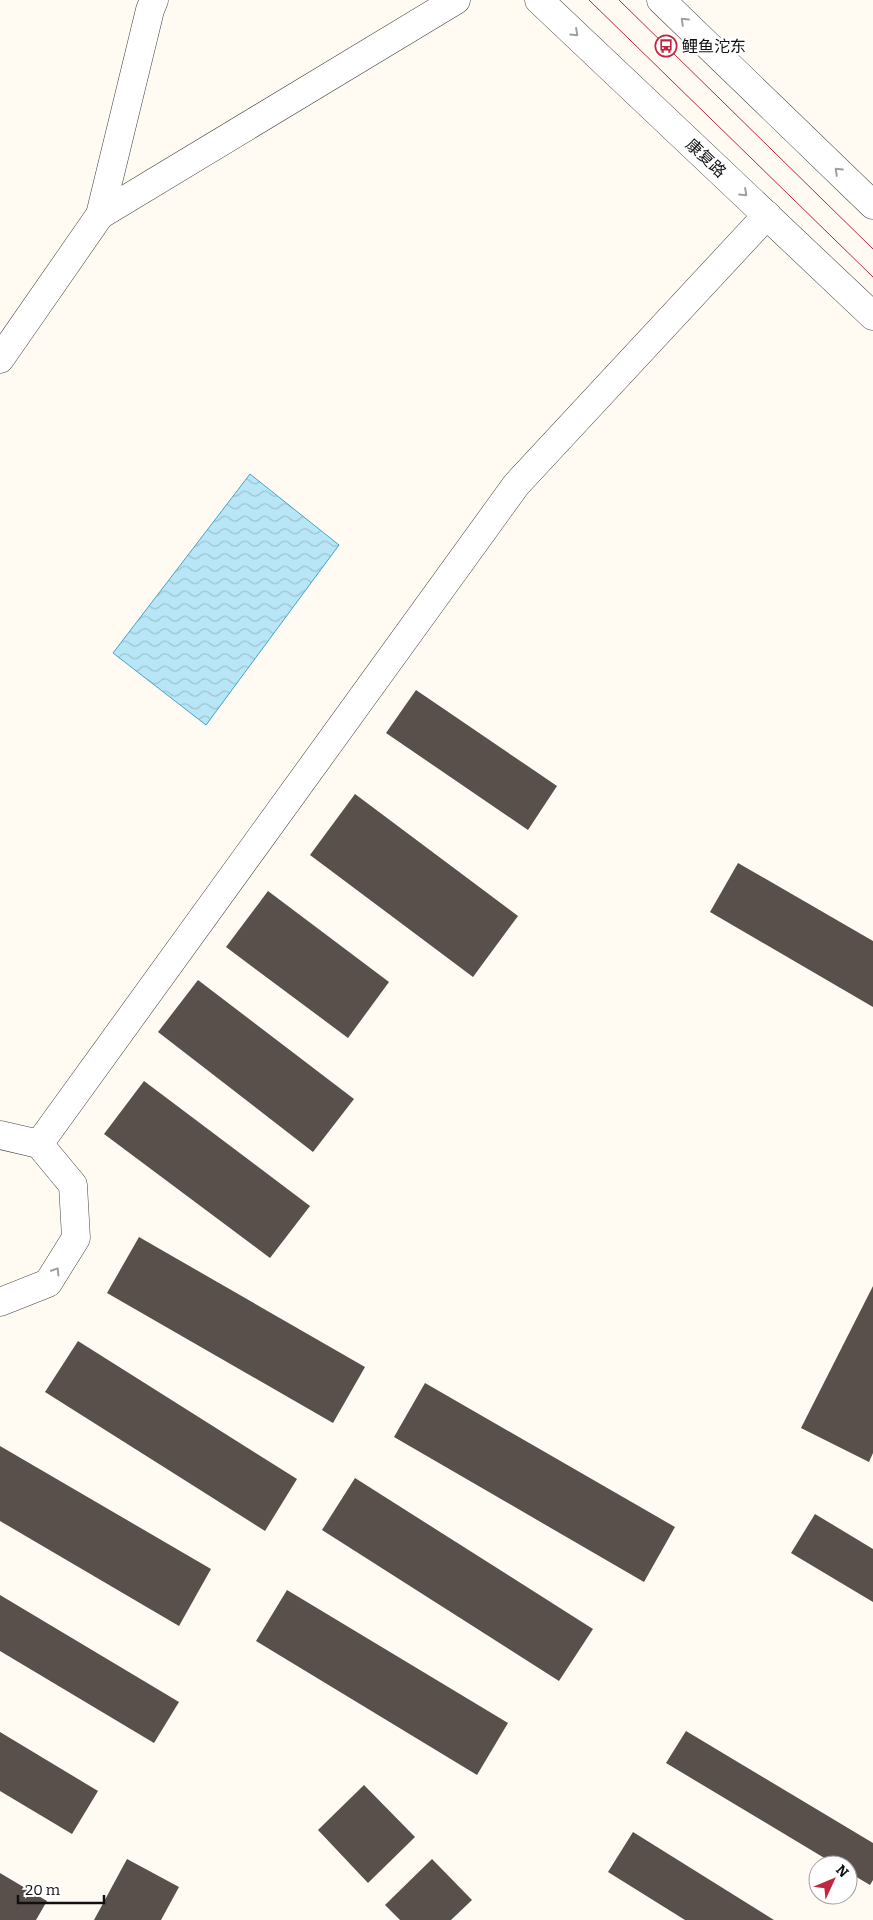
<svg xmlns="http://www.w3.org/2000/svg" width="873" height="1920" viewBox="0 0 873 1920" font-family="Bitter,'Noto Sans SC',serif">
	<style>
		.water { fill: url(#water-waves); stroke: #3fa5cd }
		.building { fill: #59504c }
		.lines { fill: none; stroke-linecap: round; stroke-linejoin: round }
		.minor-casing { stroke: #434343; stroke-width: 29 }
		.minor { stroke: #fff; stroke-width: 28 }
		.tram { stroke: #c02740; stroke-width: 1 }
		.oneway { stroke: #9f9f9f }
		.labels { text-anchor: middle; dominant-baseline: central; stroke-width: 5; stroke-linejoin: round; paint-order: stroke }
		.poi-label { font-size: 16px; fill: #101010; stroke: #fff; text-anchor: start }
		.street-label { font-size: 16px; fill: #101010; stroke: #fff }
	</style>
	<defs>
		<pattern id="water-waves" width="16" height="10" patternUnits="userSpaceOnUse" patternTransform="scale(1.25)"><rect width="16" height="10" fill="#b8e6f6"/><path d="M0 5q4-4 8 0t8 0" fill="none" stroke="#9dc4d2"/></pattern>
	</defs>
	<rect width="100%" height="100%" fill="#fffbf3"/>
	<!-- water -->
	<path class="water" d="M 250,474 L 339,545 L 206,725 L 113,653 Z"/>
	<!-- building -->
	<g class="building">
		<path d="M 416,690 L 557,786 L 528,830 L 386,733 Z"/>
		<path d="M 355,794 L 518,916 L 473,977 L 310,855 Z"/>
		<path d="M 738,863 L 873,941 L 873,1007 L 710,912 Z"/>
		<path d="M 268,891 L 389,982 L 348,1038 L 226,947 Z"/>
		<path d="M 198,980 L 354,1099 L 313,1152 L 158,1032 Z"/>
		<path d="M 144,1081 L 310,1206 L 270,1258 L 104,1134 Z"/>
		<path d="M 139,1237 L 365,1367 L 333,1423 L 107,1293 Z"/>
		<path d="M 873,1286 L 873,1453 L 869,1462 L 801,1428 Z"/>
		<path d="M 78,1341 L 297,1479 L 265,1531 L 45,1392 Z"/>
		<path d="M 425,1383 L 675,1527 L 644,1582 L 394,1437 Z"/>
		<path d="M 0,1446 L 211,1569 L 179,1626 L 0,1521 Z"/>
		<path d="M 355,1478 L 593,1629 L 559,1681 L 322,1530 Z"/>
		<path d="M 815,1514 L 873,1549 L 873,1602 L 791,1553 Z"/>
		<path d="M 287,1590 L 508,1723 L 477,1775 L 256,1641 Z"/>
		<path d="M 0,1595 L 179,1702 L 154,1743 L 0,1651 Z"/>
		<path d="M 686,1731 L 873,1843 L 873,1880 L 870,1885 L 848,1872 L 848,1865 L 836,1865 L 666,1763 Z"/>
		<path d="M 0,1732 L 98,1791 L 72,1834 L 0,1791 Z"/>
		<path d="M 364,1785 L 415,1837 L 368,1883 L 318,1830 Z"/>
		<path d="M 633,1832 L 774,1920 L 685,1920 L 608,1872 Z"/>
		<path d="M 127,1859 L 179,1887 L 161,1920 L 94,1920 Z"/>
		<path d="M 432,1859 L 472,1900 L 451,1920 L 400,1920 L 385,1905 Z"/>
		<path d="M 0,1873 L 47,1901 L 36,1920 L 0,1920 Z"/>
	</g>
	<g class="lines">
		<!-- minor casing -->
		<g class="minor-casing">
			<g id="minor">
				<path d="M 539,0 L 873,316"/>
				<path d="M 661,0 L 873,205"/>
				<path d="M 100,215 L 456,0"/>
				<path d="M 0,359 L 100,215 L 150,10 L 154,0"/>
				<path d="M 0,1135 L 39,1144 L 73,1185 L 76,1238 L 48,1283 L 0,1302"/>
				<path d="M 39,1144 L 516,485 L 767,215"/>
			</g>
		</g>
		<!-- minor -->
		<use href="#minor" class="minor"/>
		<!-- tram -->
		<g class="tram">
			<path d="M 589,0 L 873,277"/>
			<path d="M 619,0 L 873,249"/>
		</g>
	</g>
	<!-- one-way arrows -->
	<defs><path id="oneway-chevron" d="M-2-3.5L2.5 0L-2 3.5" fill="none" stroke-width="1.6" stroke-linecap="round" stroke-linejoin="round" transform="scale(1.25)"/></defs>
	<g class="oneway">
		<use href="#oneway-chevron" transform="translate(684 21) rotate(-136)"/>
		<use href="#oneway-chevron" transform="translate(575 33) rotate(43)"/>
		<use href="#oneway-chevron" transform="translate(838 171) rotate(-136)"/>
		<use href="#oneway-chevron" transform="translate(744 193) rotate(43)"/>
		<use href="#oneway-chevron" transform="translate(56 1271) rotate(-58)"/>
	</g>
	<!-- icons -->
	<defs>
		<g id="bus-ring" transform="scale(1.125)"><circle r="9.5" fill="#fff" stroke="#c02740" stroke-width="1.5"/><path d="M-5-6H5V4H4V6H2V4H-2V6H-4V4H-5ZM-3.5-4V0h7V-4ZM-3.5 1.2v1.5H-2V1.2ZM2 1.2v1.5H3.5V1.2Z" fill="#c02740"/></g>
	</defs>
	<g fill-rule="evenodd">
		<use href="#bus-ring" x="666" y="46"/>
	</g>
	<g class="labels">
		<!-- poi labels -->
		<g class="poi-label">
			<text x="682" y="46">鲤鱼沱东</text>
		</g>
		<!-- street labels -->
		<g class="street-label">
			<text transform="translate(706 158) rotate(43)">康复路</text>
		</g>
	</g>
	<!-- north arrow -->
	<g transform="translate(833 1880) rotate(46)"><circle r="24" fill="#ffffff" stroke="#9f9f9f"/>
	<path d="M0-4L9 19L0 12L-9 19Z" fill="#c02740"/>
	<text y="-8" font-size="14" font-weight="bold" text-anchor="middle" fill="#101010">N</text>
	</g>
	<!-- scale -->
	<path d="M18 1895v8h86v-8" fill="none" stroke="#101010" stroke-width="2.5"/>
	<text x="25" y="1895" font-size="15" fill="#101010" stroke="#ffffff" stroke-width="4" paint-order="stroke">20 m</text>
</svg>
